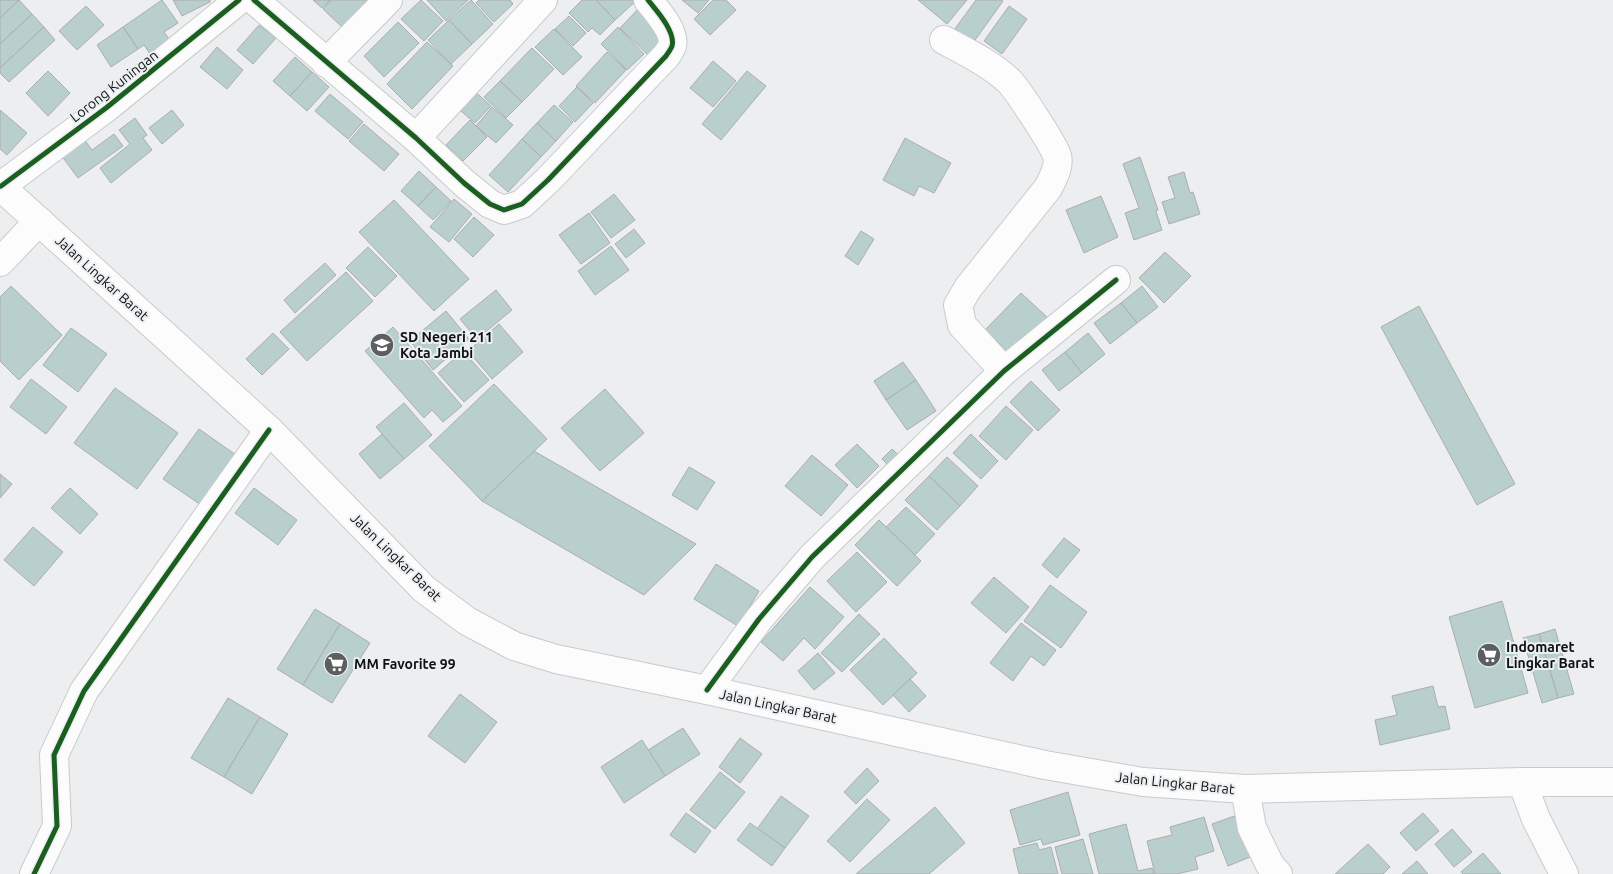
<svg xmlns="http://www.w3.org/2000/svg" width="1613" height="874" viewBox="0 0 1613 874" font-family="Ubuntu,sans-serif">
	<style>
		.building { fill: #b9cfce; stroke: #acadae }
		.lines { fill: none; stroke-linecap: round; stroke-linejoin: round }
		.minor-casing { stroke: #c9cacb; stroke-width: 30 }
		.trunk-casing { stroke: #c9cacb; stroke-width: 30 }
		.minor { stroke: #fcfcfd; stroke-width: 28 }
		.trunk { stroke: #fcfcfd; stroke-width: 28 }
		.cycleway-casing { stroke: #ebeff1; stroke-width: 8 }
		.cycleway { stroke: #1b5e20; stroke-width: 5 }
		.labels { text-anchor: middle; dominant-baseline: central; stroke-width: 4; stroke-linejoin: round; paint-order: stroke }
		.street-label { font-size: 14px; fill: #0f1011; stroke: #ebeff1 }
		.poi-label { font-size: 14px; font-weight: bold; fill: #0f1011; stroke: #ebeff1; text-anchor: start }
	</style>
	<rect width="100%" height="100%" fill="#eceef0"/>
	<!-- building -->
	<g class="building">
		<path d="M 0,0 L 19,0 L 0,18 Z"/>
		<path d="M 19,0 L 32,14 L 0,44 L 0,18 Z"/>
		<path d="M 162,0 L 178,23 L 164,32 L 173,45 L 153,58 L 144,45 L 138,49 L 123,27 Z"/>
		<path d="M 173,0 L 210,0 L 210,2 L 182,16 Z"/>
		<path d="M 313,0 L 330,0 L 322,8 Z"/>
		<path d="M 331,0 L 371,0 L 344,29 L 323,9 Z"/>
		<path d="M 421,0 L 443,21 L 424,41 L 401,19 Z"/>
		<path d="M 427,0 L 468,0 L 446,21 Z"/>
		<path d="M 471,0 L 493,24 L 472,44 L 449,20 Z"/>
		<path d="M 479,0 L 510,0 L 513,4 L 494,22 L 476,3 Z"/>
		<path d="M 582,0 L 596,0 L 615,20 L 600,35 L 592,28 L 588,32 L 569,13 Z"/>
		<path d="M 596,0 L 637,0 L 615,20 Z"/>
		<path d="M 682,0 L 709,0 L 698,13 Z"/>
		<path d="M 713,0 L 726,0 L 736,10 L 710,35 L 694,19 Z"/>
		<path d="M 918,0 L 967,0 L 947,24 Z"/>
		<path d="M 976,0 L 1001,0 L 1003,1 L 973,43 L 954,30 Z"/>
		<path d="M 643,4 L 657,19 L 650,27 L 665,41 L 650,57 L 620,28 Z"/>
		<path d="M 86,6 L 104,25 L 77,50 L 59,31 Z"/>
		<path d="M 1009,6 L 1027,19 L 1002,54 L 984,41 Z"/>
		<path d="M 32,14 L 44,27 L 0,68 L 0,44 Z"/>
		<path d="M 569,16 L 586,33 L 573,46 L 555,29 Z"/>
		<path d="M 449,20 L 472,44 L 451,64 L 428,40 Z"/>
		<path d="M 398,22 L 419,43 L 384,77 L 364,56 Z"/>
		<path d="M 259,25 L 276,38 L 253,64 L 237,50 Z"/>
		<path d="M 44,27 L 55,40 L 9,82 L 0,73 L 0,68 Z"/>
		<path d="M 123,27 L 138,49 L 111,67 L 97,45 Z"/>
		<path d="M 618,27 L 644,54 L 627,70 L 601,44 Z"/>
		<path d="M 554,29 L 582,57 L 563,75 L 535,47 Z"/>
		<path d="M 427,42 L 453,66 L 412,109 L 387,84 Z"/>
		<path d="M 217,47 L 243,70 L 227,89 L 200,67 Z"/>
		<path d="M 532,48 L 554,69 L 522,102 L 500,81 Z"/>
		<path d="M 607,52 L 626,70 L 595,103 L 576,86 Z"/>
		<path d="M 295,57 L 312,72 L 290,96 L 273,81 Z"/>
		<path d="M 713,61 L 736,81 L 713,107 L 690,88 Z"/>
		<path d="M 48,71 L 70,93 L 48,116 L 26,93 Z"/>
		<path d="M 747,71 L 766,86 L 721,140 L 702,124 Z"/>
		<path d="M 312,72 L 329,87 L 307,111 L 290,96 Z"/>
		<path d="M 500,81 L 522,102 L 506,118 L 484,97 Z"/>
		<path d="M 577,87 L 593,103 L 575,122 L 559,106 Z"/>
		<path d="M 471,88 L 491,106 L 475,123 L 455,106 Z"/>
		<path d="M 330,94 L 363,122 L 348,139 L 315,111 Z"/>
		<path d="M 554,105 L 573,122 L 556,141 L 537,123 Z"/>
		<path d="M 492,107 L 513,125 L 496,143 L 476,126 Z"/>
		<path d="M 0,110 L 27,133 L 7,155 L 0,149 Z"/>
		<path d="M 172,110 L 184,125 L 162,144 L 149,128 Z"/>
		<path d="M 135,118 L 147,135 L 143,138 L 152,150 L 111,183 L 100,168 L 130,144 L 119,130 Z"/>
		<path d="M 470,120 L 487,137 L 463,161 L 446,145 Z"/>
		<path d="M 537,123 L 556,141 L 541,157 L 522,139 Z"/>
		<path d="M 364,124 L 399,154 L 384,171 L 349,141 Z"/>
		<path d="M 114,134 L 123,146 L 78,178 L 61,155 L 84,139 L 92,150 Z"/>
		<path d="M 905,138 L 951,163 L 934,193 L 919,186 L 914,196 L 883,180 Z"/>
		<path d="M 522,139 L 541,157 L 508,192 L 489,175 Z"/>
		<path d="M 1140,157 L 1158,210 L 1156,211 L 1162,230 L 1134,240 L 1125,213 L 1139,208 L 1123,164 Z"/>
		<path d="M 419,171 L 436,187 L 418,206 L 401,191 Z"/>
		<path d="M 1184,172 L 1190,193 L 1193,192 L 1200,214 L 1169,224 L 1162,202 L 1175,198 L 1168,177 Z"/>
		<path d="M 436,187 L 451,201 L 433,220 L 418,206 Z"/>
		<path d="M 614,194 L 635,220 L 611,238 L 591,212 Z"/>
		<path d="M 1101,196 L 1118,237 L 1084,253 L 1066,210 Z"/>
		<path d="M 454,199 L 472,214 L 449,242 L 430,227 Z"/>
		<path d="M 394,200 L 469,279 L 434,311 L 359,232 Z"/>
		<path d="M 589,213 L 610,243 L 581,264 L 559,235 Z"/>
		<path d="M 474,217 L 494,235 L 473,257 L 454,239 Z"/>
		<path d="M 634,229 L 645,243 L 626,258 L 615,244 Z"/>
		<path d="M 861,231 L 874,239 L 858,265 L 845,256 Z"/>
		<path d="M 611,246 L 629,270 L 595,295 L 578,271 Z"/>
		<path d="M 368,247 L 397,276 L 375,297 L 346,268 Z"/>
		<path d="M 1165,252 L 1191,276 L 1164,303 L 1139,278 Z"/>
		<path d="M 325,263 L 336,275 L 295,313 L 284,300 Z"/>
		<path d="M 346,272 L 373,301 L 307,361 L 280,332 Z"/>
		<path d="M 11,286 L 62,335 L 19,380 L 0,361 L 0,297 Z"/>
		<path d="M 1142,286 L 1158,307 L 1137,323 L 1121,303 Z"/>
		<path d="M 496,290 L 512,310 L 477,339 L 460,319 Z"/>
		<path d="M 1021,293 L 1047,317 L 1011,355 L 985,330 Z"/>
		<path d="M 1121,303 L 1137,323 L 1110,344 L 1094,323 Z"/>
		<path d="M 1419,306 L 1515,484 L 1477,505 L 1381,327 Z"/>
		<path d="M 446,311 L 469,339 L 433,370 L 410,341 Z"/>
		<path d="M 499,324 L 523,352 L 492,379 L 468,351 Z"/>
		<path d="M 393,327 L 462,406 L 443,422 L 432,410 L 424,418 L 365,351 Z"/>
		<path d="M 71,328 L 107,354 L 78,392 L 43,365 Z"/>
		<path d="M 273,333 L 289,349 L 262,375 L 246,359 Z"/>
		<path d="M 1088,333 L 1105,354 L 1082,373 L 1065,352 Z"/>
		<path d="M 463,351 L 489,380 L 464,402 L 438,373 Z"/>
		<path d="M 1065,352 L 1082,373 L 1059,391 L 1042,370 Z"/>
		<path d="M 903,362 L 916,380 L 886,400 L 874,381 Z"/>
		<path d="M 31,379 L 67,407 L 46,434 L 10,407 Z"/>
		<path d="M 916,380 L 936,411 L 907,430 L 886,400 Z"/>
		<path d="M 1031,381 L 1060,410 L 1038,431 L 1010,402 Z"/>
		<path d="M 494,384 L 547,439 L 482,501 L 429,446 Z"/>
		<path d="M 115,388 L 178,433 L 137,489 L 74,443 Z"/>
		<path d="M 605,389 L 644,433 L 600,471 L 561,428 Z"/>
		<path d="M 404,403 L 432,435 L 404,459 L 376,427 Z"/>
		<path d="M 1006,406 L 1033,430 L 1006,460 L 979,436 Z"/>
		<path d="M 199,429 L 236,455 L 201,505 L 163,479 Z"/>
		<path d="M 382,434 L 404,459 L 380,479 L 359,454 Z"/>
		<path d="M 971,434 L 998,461 L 981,479 L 953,453 Z"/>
		<path d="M 857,444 L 879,466 L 857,488 L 835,465 Z"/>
		<path d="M 892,449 L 901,457 L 891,468 L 882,459 Z"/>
		<path d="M 534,451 L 696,544 L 644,595 L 482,501 Z"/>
		<path d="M 812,455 L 848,485 L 821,516 L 785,486 Z"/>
		<path d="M 947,457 L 978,486 L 960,506 L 929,476 Z"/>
		<path d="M 689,467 L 715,482 L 697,510 L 672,495 Z"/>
		<path d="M 0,474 L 12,484 L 0,498 Z"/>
		<path d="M 929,476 L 960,506 L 937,530 L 905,500 Z"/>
		<path d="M 70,488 L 98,514 L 80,534 L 51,508 Z"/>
		<path d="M 254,488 L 297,520 L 278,545 L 235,513 Z"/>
		<path d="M 906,507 L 935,534 L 915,555 L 886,527 Z"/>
		<path d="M 879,520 L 921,561 L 897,586 L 855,545 Z"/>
		<path d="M 33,527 L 63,552 L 34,586 L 4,560 Z"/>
		<path d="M 1064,538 L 1080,550 L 1057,578 L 1042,565 Z"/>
		<path d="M 857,552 L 887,582 L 856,612 L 827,581 Z"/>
		<path d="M 716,564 L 759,591 L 738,626 L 694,599 Z"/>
		<path d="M 994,577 L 1029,607 L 1006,633 L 971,603 Z"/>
		<path d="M 1050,585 L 1087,612 L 1061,648 L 1024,621 Z"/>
		<path d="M 810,587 L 844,617 L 815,649 L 804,638 L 783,661 L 761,642 Z"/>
		<path d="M 1502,601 L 1528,693 L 1475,708 L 1449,617 Z"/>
		<path d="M 315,609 L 340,624 L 303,685 L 277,669 Z"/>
		<path d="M 859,614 L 880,634 L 842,672 L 821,653 Z"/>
		<path d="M 1021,623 L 1056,650 L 1044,666 L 1031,656 L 1013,681 L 990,663 Z"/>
		<path d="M 340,624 L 370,643 L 332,703 L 303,685 Z"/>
		<path d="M 1555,629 L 1574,694 L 1558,698 L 1539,634 Z"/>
		<path d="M 1539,634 L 1558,698 L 1542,703 L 1523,638 Z"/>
		<path d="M 884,638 L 917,673 L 883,705 L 850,670 Z"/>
		<path d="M 818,653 L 835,673 L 814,690 L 798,671 Z"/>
		<path d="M 910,679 L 926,696 L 909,712 L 893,695 Z"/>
		<path d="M 1433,686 L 1438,707 L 1445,706 L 1450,729 L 1380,745 L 1375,720 L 1397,715 L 1392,696 Z"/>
		<path d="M 460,694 L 497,722 L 465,763 L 428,736 Z"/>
		<path d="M 228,698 L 260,717 L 224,777 L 191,758 Z"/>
		<path d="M 260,717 L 288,734 L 252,794 L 224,777 Z"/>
		<path d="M 683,728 L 700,754 L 665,776 L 648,750 Z"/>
		<path d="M 740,738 L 762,754 L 740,783 L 719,767 Z"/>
		<path d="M 642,740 L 665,776 L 624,803 L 601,767 Z"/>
		<path d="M 867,768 L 879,781 L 856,804 L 844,792 Z"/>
		<path d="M 720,772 L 745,792 L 715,829 L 690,810 Z"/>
		<path d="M 1068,792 L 1080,835 L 1043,845 L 1041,839 L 1020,845 L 1010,810 Z"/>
		<path d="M 781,796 L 809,816 L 785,848 L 757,829 Z"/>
		<path d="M 867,799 L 890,820 L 850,862 L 827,841 Z"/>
		<path d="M 935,807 L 965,843 L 929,874 L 856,874 Z"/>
		<path d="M 686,813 L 711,831 L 695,853 L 670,835 Z"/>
		<path d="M 1423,813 L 1439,831 L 1416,851 L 1400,833 Z"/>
		<path d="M 1240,814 L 1255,855 L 1228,866 L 1212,824 Z"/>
		<path d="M 1204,817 L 1214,851 L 1195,857 L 1198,869 L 1177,874 L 1155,874 L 1147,841 L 1172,835 L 1170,827 Z"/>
		<path d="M 750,823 L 785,848 L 772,866 L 737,840 Z"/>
		<path d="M 1126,824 L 1138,871 L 1152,868 L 1154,874 L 1099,874 L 1089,834 Z"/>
		<path d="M 1452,829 L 1472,852 L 1454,867 L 1435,844 Z"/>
		<path d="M 1083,839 L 1093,874 L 1062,874 L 1055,847 Z"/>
		<path d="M 1037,843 L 1039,850 L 1051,847 L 1058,874 L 1019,874 L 1013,849 Z"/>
		<path d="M 1368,844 L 1390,867 L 1383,874 L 1335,874 Z"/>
		<path d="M 1483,853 L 1501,874 L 1463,874 L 1461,872 Z"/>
		<path d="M 1417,861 L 1428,874 L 1402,874 Z"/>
	</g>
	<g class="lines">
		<!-- minor casing -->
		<g class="minor-casing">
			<g id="minor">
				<path d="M 254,0 L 416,138 L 464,183 L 490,204 L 504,210 L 522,204 L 548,180 L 666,56 C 668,53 671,49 672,46 C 676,32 656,10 648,0"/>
				<path d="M 944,40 C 966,52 991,64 1009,81 C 1017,89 1054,145 1057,156 C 1060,167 1053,178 1048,188 L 968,288 L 958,305 L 962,325 L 1004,371"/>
				<path d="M 326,63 L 388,0"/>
				<path d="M 416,138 L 543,0"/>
				<path d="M 1,186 L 106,108 L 239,0"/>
				<path d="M 0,262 L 39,221"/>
				<path d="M 707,690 L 759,619 L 812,557 L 1004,371 L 1116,280"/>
				<path d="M 1522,782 L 1536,819 L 1564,874"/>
				<path d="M 1245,789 L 1252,828 L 1270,865 L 1278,874"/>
				<path d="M 34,874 L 57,826 L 54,755 L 84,691 L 269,430"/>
			</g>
		</g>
		<!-- trunk casing -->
		<g class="trunk-casing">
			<path id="trunk" d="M 0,186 L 269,430 L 424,589 L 467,621 L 514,646 L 556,659 L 707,690 L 1045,765 L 1143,782 L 1245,789 L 1522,782 L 1613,782"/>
		</g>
		<!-- minor -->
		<use href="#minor" class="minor"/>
		<!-- trunk -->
		<use href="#trunk" class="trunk"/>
		<!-- cycleway casing -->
		<g class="cycleway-casing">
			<g id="cycleway">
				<path d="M 254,0 L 416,138 L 464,183 L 490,204 L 504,210 L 522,204 L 548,180 L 666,56 C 668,53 671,49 672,46 C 676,32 656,10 648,0"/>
				<path d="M 1,186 L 106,108 L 239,0"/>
				<path d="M 707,690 L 759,619 L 812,557 L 1004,371 L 1116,280"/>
				<path d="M 34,874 L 57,826 L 54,755 L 84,691 L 269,430"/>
			</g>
		</g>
		<!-- cycleway -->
		<use href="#cycleway" class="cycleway"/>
	</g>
	<!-- icons -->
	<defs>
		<g id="school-disc" transform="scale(1.25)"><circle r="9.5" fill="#5c5e5f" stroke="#ebeff1"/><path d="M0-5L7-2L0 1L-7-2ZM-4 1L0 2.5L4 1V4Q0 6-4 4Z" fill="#fff"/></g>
		<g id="supermarket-disc" transform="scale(1.25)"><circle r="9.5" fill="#5c5e5f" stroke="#ebeff1"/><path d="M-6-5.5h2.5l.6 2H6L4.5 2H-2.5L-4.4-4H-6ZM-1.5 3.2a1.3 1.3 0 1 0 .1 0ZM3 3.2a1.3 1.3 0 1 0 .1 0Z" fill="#fff"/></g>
	</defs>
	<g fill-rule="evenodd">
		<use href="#school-disc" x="382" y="345"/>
		<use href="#supermarket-disc" x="1489" y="655"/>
		<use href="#supermarket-disc" x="336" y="664"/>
	</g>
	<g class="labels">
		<!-- street labels -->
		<g class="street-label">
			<text transform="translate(114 86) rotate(-38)">Lorong Kuningan</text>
			<text transform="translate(102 278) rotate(42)">Jalan Lingkar Barat</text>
			<text transform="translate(396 557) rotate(44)">Jalan Lingkar Barat</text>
			<text transform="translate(778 706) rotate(12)">Jalan Lingkar Barat</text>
			<text transform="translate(1175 783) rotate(6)">Jalan Lingkar Barat</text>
		</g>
		<!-- poi labels -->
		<g class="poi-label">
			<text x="400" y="337">SD Negeri 211<tspan x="400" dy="16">Kota Jambi</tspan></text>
			<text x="1506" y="647">Indomaret<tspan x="1506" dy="16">Lingkar Barat</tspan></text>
			<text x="354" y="664">MM Favorite 99</text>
		</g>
	</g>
</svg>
